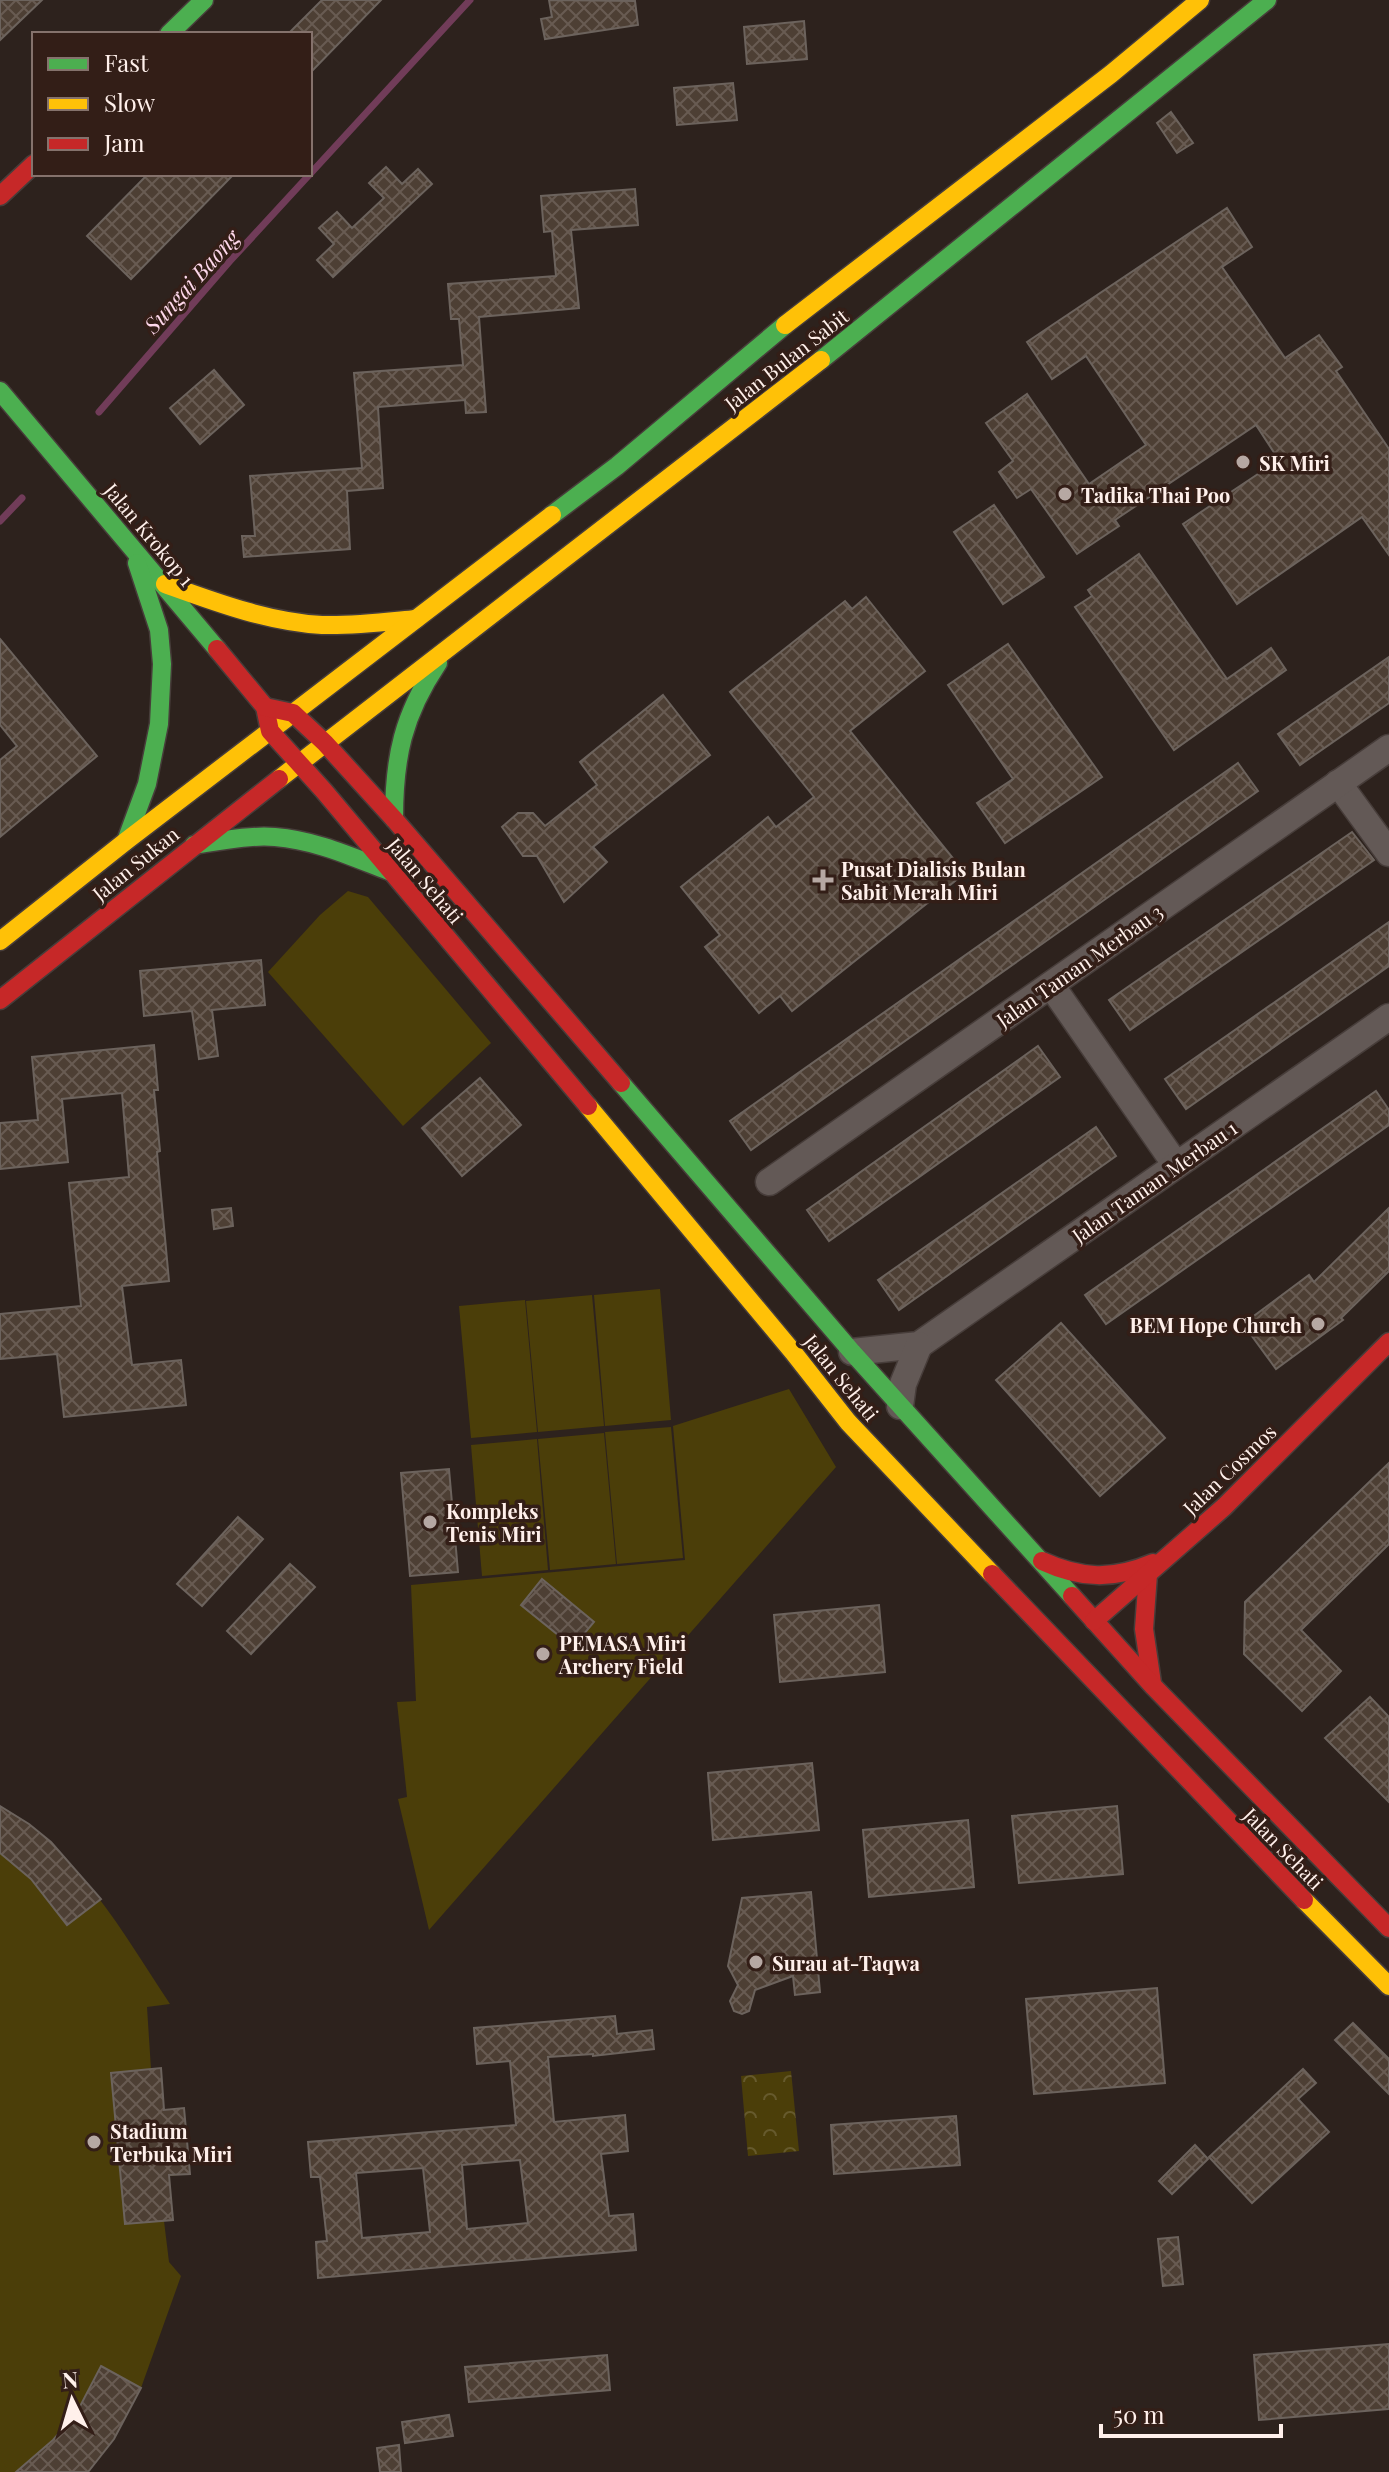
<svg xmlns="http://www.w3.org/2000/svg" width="1389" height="2472" viewBox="0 0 1389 2472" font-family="'Playfair Display',serif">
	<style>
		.park { fill: url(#park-crowns) }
		.garden { fill: #4b3e09 }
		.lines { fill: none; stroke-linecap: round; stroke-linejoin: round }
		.stream { stroke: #713c59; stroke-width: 7 }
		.building { fill: url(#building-cross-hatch); stroke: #6c635d; stroke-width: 2; fill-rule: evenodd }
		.street-casing { stroke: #473d3a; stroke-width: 29 }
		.fast-casing { stroke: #473d3a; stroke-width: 21 }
		.slow-casing { stroke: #473d3a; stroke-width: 21 }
		.jam-casing { stroke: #473d3a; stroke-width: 21 }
		.street { stroke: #635956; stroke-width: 26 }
		.fast { stroke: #4caf50; stroke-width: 18 }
		.slow { stroke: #ffc107; stroke-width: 18 }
		.jam { stroke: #c62828; stroke-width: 18 }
		.poi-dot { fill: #b6a8a3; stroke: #331e17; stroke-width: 3 }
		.labels { text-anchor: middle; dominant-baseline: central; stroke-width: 7; stroke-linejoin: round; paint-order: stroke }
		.street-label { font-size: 20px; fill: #fff0eb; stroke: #331e17 }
		.poi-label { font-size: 20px; font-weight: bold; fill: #fff0eb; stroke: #331e17; text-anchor: start }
		.water-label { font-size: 22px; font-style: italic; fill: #fed8eb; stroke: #331e17 }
	</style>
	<defs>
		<pattern id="park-crowns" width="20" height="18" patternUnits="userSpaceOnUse" patternTransform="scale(2)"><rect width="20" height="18" fill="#4b3e09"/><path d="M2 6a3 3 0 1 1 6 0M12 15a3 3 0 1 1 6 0" fill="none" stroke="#665a2d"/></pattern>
		<pattern id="building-cross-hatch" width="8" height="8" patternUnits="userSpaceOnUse" patternTransform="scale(2)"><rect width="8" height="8" fill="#4d3f34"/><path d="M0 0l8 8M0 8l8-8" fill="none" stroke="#685b52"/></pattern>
	</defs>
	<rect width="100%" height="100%" fill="#2d221d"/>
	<!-- park -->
	<path class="park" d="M 791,2071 L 799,2151 L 748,2156 L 741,2076 Z"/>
	<!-- garden -->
	<g class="garden">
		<path d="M 348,891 L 368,897 L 491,1043 L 403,1126 L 268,972 L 320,915 Z"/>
		<path d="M 660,1289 L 671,1420 L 605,1426 L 594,1295 Z"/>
		<path d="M 592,1295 L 604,1426 L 538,1432 L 526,1301 Z"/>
		<path d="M 525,1300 L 537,1432 L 471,1438 L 459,1306 Z"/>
		<path d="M 789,1389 L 836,1467 L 429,1930 L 398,1799 L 407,1797 L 397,1702 L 416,1701 L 411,1585 L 685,1560 L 673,1426 Z"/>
		<path d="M 671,1427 L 683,1558 L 617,1564 L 605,1432 Z"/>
		<path d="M 604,1433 L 616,1564 L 550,1570 L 538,1439 Z"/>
		<path d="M 537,1439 L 548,1570 L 482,1576 L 471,1445 Z"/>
		<path d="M 0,1806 C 80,1855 120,1928 170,2004 L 147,2007 L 151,2069 L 161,2069 L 164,2110 L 184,2108 L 190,2174 L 169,2176 L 164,2221 L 169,2262 L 181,2276 L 141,2388 L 114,2439 L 88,2472 L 0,2472 Z"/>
	</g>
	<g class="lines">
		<!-- stream -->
		<g class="stream">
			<path d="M 310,174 L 470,0"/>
			<path d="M 99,412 L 230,261 L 310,174"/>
			<path d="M 0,521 L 22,498"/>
		</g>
	</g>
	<!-- building -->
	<g class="building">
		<path d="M 0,0 L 42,0 L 0,40 Z"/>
		<path d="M 322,0 L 381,0 L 310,73 L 310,34 L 288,34 Z"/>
		<path d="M 549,0 L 635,1 L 638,25 L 545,39 L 541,19 L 552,17 Z"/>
		<path d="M 804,21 L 807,59 L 747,64 L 744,27 Z"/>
		<path d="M 733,83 L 737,120 L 677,125 L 674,88 Z"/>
		<path d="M 1171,112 L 1193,143 L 1177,153 L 1157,123 Z"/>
		<path d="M 386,167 L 402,184 L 418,169 L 432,184 L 333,277 L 317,260 L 334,244 L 319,228 L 337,212 L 352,228 L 384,198 L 369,183 Z"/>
		<path d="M 148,174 L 234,174 L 131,279 L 87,236 Z"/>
		<path d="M 635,189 L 638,225 L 571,230 L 579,308 L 479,317 L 486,412 L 466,413 L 465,400 L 378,407 L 383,488 L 347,491 L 350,549 L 244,557 L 242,536 L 255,536 L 250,476 L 362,468 L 354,373 L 463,365 L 459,319 L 451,319 L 448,284 L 556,276 L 552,231 L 544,232 L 541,196 Z"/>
		<path d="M 1227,208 L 1252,247 L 1222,267 L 1285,358 L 1319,335 L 1342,367 L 1336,371 L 1389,449 L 1389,555 L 1362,517 L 1237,604 L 1183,524 L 1279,460 L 1256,425 L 1115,520 L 1119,526 L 1077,554 L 1031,489 L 1017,498 L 999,472 L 1013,461 L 986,423 L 1027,394 L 1089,484 L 1146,445 L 1086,356 L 1052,379 L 1027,342 Z"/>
		<path d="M 214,370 L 244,405 L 200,444 L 170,408 Z"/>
		<path d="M 994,505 L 1044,577 L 1003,604 L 954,532 Z"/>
		<path d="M 1139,554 L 1227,679 L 1271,648 L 1286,670 L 1174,750 L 1075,607 L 1092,596 L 1088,590 Z"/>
		<path d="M 866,597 L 925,671 L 850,731 L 965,873 L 792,1011 L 780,996 L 759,1013 L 705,947 L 720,935 L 681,887 L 768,817 L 776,827 L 814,797 L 730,692 L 845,601 L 852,609 Z"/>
		<path d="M 0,639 L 97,756 L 0,837 L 0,760 L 17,746 L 0,725 Z"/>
		<path d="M 1008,644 L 1102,777 L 1005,843 L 977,803 L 1013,779 L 948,685 Z"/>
		<path d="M 1389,657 L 1389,703 L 1300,765 L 1278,734 Z"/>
		<path d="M 663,695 L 710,755 L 593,847 L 607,862 L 564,902 L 537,856 L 523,856 L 502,827 L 518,813 L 533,813 L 545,826 L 597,785 L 580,762 Z"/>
		<path d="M 1238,763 L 1258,791 L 751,1150 L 730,1121 Z"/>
		<path d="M 1352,832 L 1374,860 L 1130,1030 L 1109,1000 Z"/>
		<path d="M 1389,922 L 1389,966 L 1186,1109 L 1165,1079 Z"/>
		<path d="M 261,960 L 265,1005 L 212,1010 L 218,1056 L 199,1059 L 192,1011 L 144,1016 L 140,971 Z"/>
		<path d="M 154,1045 L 158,1090 L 154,1090 L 160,1151 L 157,1152 L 169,1281 L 122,1286 L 132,1365 L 181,1360 L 186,1405 L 64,1417 L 57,1354 L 0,1359 L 0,1314 L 81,1306 L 69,1183 L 129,1177 L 122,1093 L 62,1099 L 68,1162 L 0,1169 L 0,1123 L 38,1120 L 32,1057 Z"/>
		<path d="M 1038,1046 L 1060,1077 L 829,1241 L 807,1210 Z"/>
		<path d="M 480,1078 L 521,1125 L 462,1176 L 422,1128 Z"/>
		<path d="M 1376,1091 L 1389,1110 L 1389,1125 L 1106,1324 L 1085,1295 Z"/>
		<path d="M 1096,1127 L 1116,1156 L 899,1310 L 878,1280 Z"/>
		<path d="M 231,1208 L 233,1226 L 214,1229 L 212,1210 Z"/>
		<path d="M 1389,1208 L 1389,1271 L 1341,1318 L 1343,1320 L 1276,1369 L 1243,1324 L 1309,1275 L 1314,1282 Z"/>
		<path d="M 1061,1323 L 1165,1438 L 1100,1496 L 996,1380 Z"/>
		<path d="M 1389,1463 L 1389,1544 L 1301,1630 L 1341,1671 L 1302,1711 L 1244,1654 L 1245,1602 Z"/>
		<path d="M 449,1469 L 458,1572 L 410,1576 L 401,1473 Z"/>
		<path d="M 238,1517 L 263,1539 L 202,1606 L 177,1584 Z"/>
		<path d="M 290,1564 L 315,1587 L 251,1654 L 227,1631 Z"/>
		<path d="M 542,1579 L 594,1622 L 573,1647 L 521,1605 Z"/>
		<path d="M 879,1605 L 885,1672 L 780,1682 L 774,1615 Z"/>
		<path d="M 1370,1697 L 1389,1717 L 1389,1802 L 1325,1738 Z"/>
		<path d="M 812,1763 L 819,1830 L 713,1840 L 708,1773 Z"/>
		<path d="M 0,1806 L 29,1824 L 51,1842 L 101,1899 L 67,1925 L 31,1879 L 0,1853 Z"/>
		<path d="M 1117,1806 L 1123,1874 L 1019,1883 L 1012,1816 Z"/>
		<path d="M 968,1820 L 974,1887 L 869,1897 L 863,1830 Z"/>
		<path d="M 811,1892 L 820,1992 L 795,1995 L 793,1976 L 755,1990 L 749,2011 L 742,2014 L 734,2011 L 730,2001 L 738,1985 L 728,1966 L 742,1898 Z"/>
		<path d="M 1157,1988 L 1165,2083 L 1034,2094 L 1026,1999 Z"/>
		<path d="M 615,2016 L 617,2034 L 652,2030 L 654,2049 L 593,2056 L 593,2054 L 548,2057 L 554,2122 L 625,2115 L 628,2151 L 601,2154 L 609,2216 L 633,2214 L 636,2250 L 318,2278 L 316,2242 L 327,2241 L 320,2177 L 311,2177 L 308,2142 L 516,2125 L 510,2061 L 477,2064 L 474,2028 ZM 520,2160 L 528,2223 L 467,2229 L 462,2165 ZM 423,2168 L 430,2232 L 362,2238 L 356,2173 Z"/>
		<path d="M 1353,2023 L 1389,2059 L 1389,2094 L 1335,2040 Z"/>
		<path d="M 161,2068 L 164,2110 L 184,2108 L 190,2174 L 169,2175 L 173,2220 L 125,2224 L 111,2073 Z"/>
		<path d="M 1303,2069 L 1316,2083 L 1298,2099 L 1329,2132 L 1252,2203 L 1209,2157 Z"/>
		<path d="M 956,2116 L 960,2165 L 834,2174 L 831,2125 Z"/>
		<path d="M 1195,2145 L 1208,2159 L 1172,2194 L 1159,2181 Z"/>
		<path d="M 1178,2237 L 1183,2284 L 1163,2286 L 1158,2239 Z"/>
		<path d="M 1389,2344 L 1389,2409 L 1259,2420 L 1254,2355 Z"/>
		<path d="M 607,2355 L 610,2390 L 469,2402 L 465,2367 Z"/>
		<path d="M 101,2366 L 141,2388 L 114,2439 L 88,2472 L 16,2472 L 53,2440 L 76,2414 Z"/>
		<path d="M 449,2415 L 453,2436 L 405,2443 L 402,2422 Z"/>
		<path d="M 399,2445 L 401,2472 L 380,2472 L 377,2448 Z"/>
	</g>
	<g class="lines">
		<!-- street casing -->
		<g class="street-casing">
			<g id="street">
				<path d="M 1338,783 L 1389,853"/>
				<path d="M 1051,985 L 1176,1165"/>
				<path d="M 769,1182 L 1389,748"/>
				<path d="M 852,1352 L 919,1345 L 1389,1017"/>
				<path d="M 900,1406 L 903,1384 L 919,1345"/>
			</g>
		</g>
		<!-- fast casing -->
		<g class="fast-casing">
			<g id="fast">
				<path d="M 169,34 L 204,0"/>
				<path d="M 821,360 L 1267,0"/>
				<path d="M 0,391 L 217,649"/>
				<path d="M 552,515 L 617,466 L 785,325"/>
				<path d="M 394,819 C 394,757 403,715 438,663"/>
				<path d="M 126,841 L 147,784 L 159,724 L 162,664 L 159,630 L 137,563"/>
				<path d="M 194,845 C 221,841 248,835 275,837 C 315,840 352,857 389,871"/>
				<path d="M 621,1083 L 852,1352 L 1072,1596"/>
			</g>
		</g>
		<!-- slow casing -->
		<g class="slow-casing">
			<g id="slow">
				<path d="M 785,325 L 1111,74 L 1200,0"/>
				<path d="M 165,584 C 215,602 268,622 322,625 C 354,626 385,622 416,619"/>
				<path d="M 279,779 L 821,360"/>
				<path d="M 0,941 L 126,841 L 552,515"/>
				<path d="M 588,1106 L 793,1352 L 848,1422 L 992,1574"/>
				<path d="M 1304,1900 L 1389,1986"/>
			</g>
		</g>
		<!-- jam casing -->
		<g class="jam-casing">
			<g id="jam">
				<path d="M 0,196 L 34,164"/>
				<path d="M 217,649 L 265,707 L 270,731 L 324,791 L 588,1106"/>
				<path d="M 265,707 L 293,713 L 325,743 L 394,819 L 621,1083"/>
				<path d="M 0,1000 L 279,779"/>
				<path d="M 1042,1561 C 1081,1579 1113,1580 1153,1563"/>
				<path d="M 992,1574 L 1304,1900"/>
				<path d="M 1148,1574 L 1144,1629 L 1152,1683"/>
				<path d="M 1072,1596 L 1153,1686 L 1389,1928"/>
				<path d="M 1094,1621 L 1224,1507 L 1389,1342"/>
			</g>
		</g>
		<!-- street -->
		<use href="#street" class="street"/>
		<!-- fast -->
		<use href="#fast" class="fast"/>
		<!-- slow -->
		<use href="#slow" class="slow"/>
		<!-- jam -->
		<use href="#jam" class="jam"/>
	</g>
	<!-- markers -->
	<g class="poi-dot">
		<circle cx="1243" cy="462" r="8"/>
		<circle cx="1065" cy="494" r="8"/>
		<path d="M819 868h8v8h8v8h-8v8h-8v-8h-8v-8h8z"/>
		<circle cx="1318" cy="1324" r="8"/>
		<circle cx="430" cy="1522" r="8"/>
		<circle cx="543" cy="1654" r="8"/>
		<circle cx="756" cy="1962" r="8"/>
		<circle cx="94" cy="2142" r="8"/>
	</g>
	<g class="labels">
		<!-- street labels -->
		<g class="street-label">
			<text transform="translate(786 359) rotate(-38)">Jalan Bulan Sabit</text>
			<text transform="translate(150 534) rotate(50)">Jalan Krokop 1</text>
			<text transform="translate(135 863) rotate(-39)">Jalan Sukan</text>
			<text transform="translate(426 880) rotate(50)">Jalan Sehati</text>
			<text transform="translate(1079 965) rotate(-35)">Jalan Taman Merbau 3</text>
			<text transform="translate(1154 1181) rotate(-35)">Jalan Taman Merbau 1</text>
			<text transform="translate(842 1377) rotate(51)">Jalan Sehati</text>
			<text transform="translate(1229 1469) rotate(-44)">Jalan Cosmos</text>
			<text transform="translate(1284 1848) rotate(46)">Jalan Sehati</text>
		</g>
		<!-- poi labels -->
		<g class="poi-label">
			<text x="1259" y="462">SK Miri</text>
			<text x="1081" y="494">Tadika Thai Poo</text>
			<text x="841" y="868">Pusat Dialisis Bulan<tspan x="841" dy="23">Sabit Merah Miri</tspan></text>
			<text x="1302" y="1324" text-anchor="end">BEM Hope Church</text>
			<text x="446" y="1510">Kompleks<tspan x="446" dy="23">Tenis Miri</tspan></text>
			<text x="559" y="1642">PEMASA Miri<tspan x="559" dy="23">Archery Field</tspan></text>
			<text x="772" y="1962">Surau at-Taqwa</text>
			<text x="110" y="2130">Stadium<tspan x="110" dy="23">Terbuka Miri</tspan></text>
		</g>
		<!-- water labels -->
		<g class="water-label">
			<text transform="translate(191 281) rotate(-48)">Sungai Baong</text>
		</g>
	</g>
	<!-- legend -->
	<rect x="32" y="32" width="280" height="144" fill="#331e17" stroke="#85726c" stroke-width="2"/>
	<rect x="48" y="58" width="40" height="12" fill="#4caf50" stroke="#85726c" stroke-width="2"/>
	<text x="104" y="72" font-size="24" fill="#fff0eb">Fast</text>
	<rect x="48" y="98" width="40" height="12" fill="#ffc107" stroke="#85726c" stroke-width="2"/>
	<text x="104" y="112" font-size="24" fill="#fff0eb">Slow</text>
	<rect x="48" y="138" width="40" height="12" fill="#c62828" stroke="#85726c" stroke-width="2"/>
	<text x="104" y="152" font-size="24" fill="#fff0eb">Jam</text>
	<!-- north arrow -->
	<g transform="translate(72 2400) rotate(355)" stroke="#331e17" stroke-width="6" paint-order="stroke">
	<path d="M0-6L14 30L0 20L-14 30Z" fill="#fff0eb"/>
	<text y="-12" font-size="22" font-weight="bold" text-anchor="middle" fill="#fff0eb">N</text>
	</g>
	<!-- scale -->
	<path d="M1101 2424v12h180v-12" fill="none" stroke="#fff0eb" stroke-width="4"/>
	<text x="1113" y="2424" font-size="24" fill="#fff0eb" stroke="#331e17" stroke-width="6" paint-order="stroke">50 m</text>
</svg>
